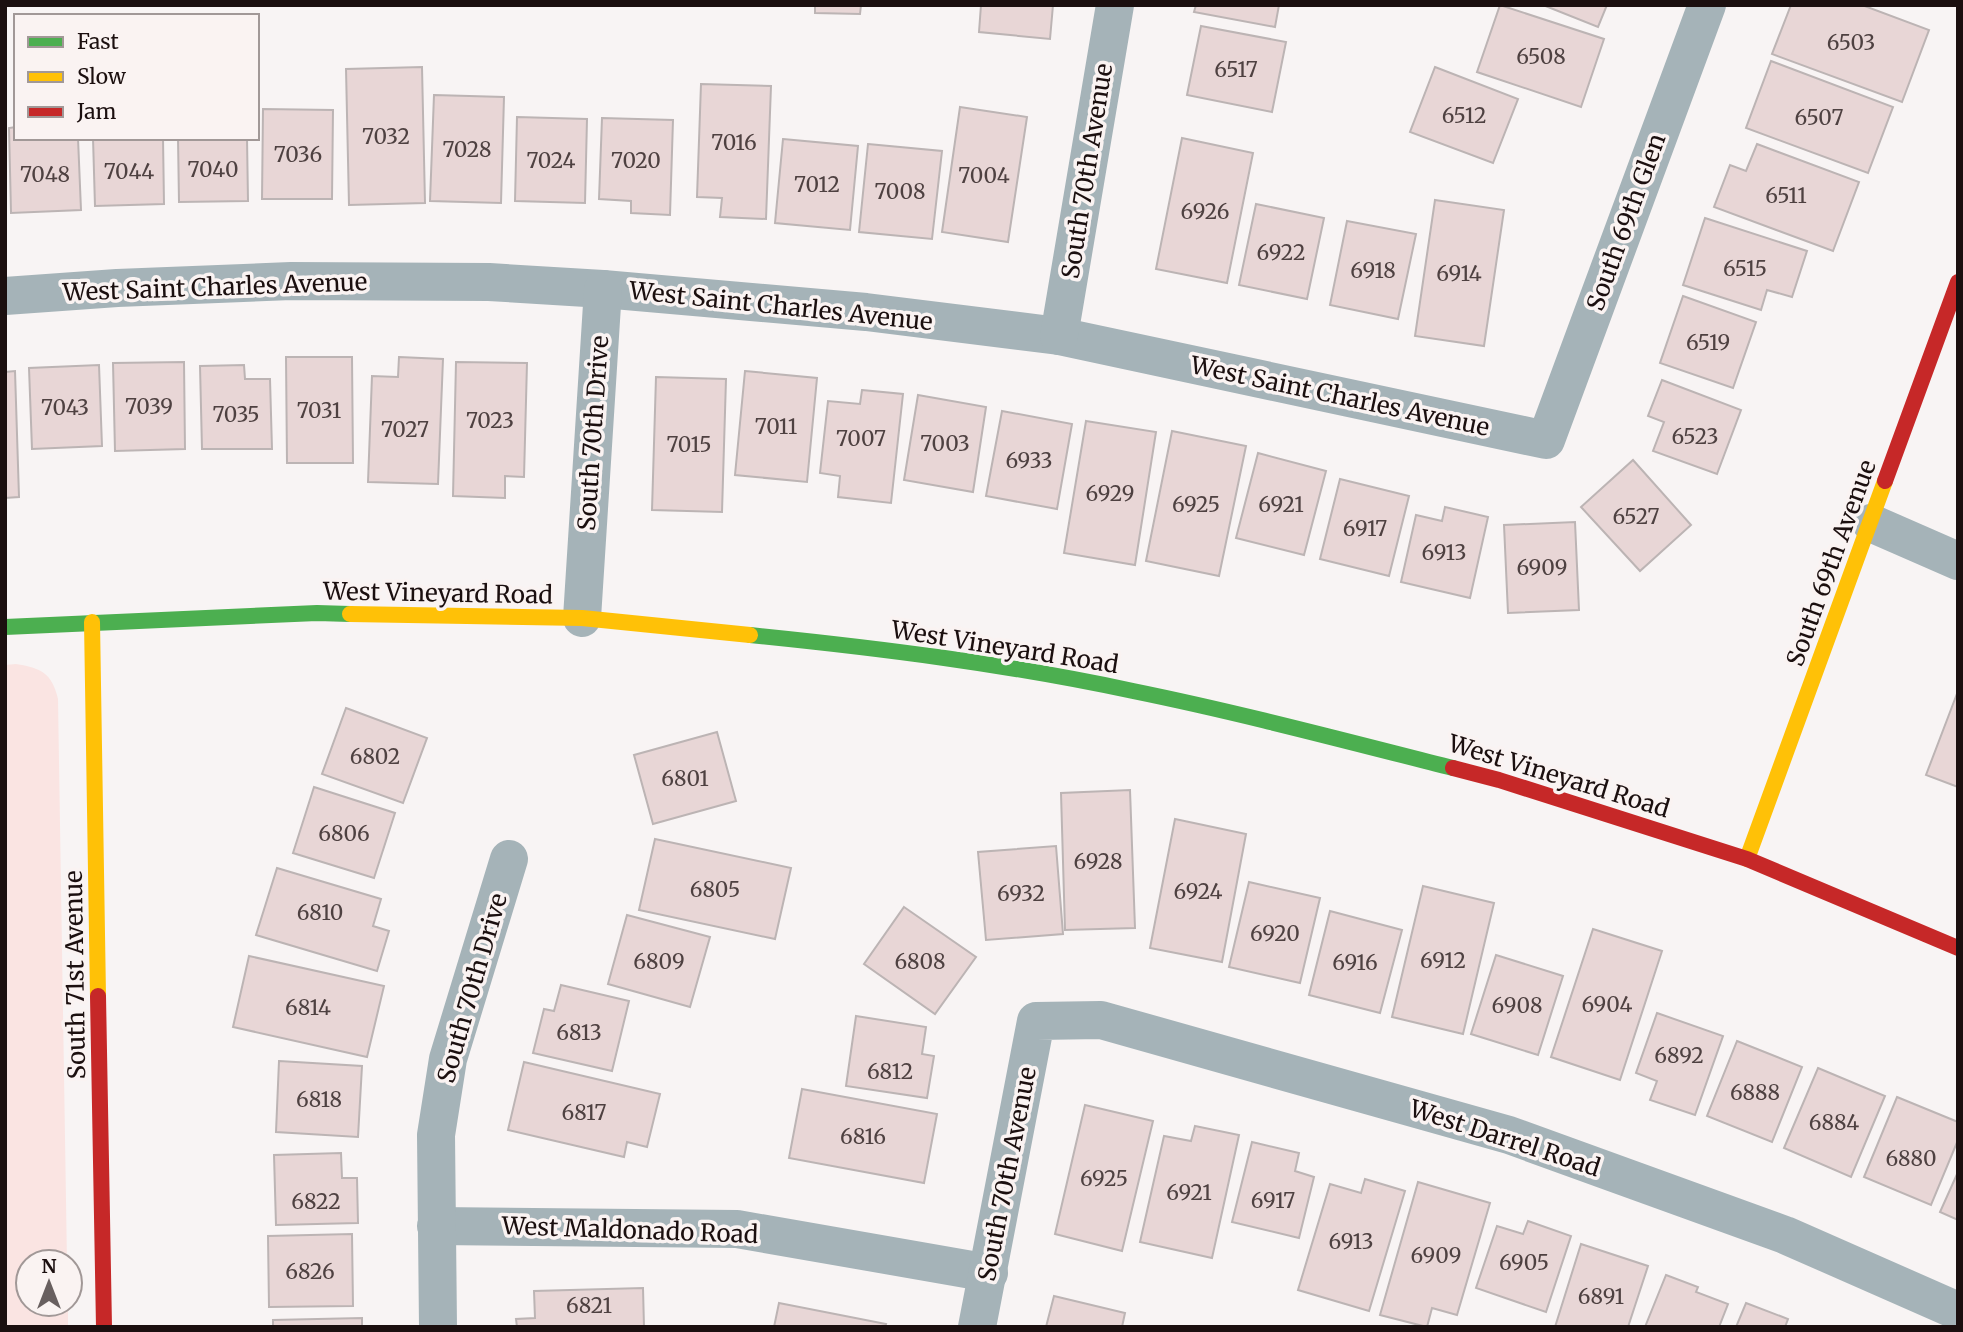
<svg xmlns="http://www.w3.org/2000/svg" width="1963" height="1332" viewBox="0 0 1963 1332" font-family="Merriweather,serif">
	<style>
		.green { fill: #fae4e2 }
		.building { fill: #e8d6d6; stroke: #bcb4b4; stroke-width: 2 }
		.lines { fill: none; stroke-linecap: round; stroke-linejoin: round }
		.street { stroke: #a5b3b8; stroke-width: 38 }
		.fast { stroke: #4caf50; stroke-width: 16 }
		.slow { stroke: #ffc107; stroke-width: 16 }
		.jam { stroke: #c62828; stroke-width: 16 }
		.labels { text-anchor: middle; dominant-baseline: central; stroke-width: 7; stroke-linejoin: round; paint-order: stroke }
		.number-label { font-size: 21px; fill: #4e4141 }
		.street-label { font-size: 24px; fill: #1b0f0f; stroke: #faf3f2 }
	</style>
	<rect width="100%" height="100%" fill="#f8f4f4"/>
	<!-- green -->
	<path class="green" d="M 16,664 C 41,668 52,673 58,699 L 67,1262 L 28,1262 L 28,1304 L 68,1304 L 68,1327 L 5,1327 L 5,665 Z"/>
	<!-- building -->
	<g class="building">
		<path d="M 815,5 L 861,5 L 860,14 L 815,13 Z"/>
		<path d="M 981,5 L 1053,5 L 1050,39 L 979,32 Z"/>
		<path d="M 1196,5 L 1279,5 L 1275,27 L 1194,12 Z"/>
		<path d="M 1500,5 L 1604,39 L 1581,107 L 1477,72 Z"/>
		<path d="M 1543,5 L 1607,5 L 1598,27 Z"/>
		<path d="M 1791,5 L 1862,5 L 1929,30 L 1902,102 L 1772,54 Z"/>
		<path d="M 1201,26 L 1286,42 L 1272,112 L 1187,95 Z"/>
		<path d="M 1771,61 L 1893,107 L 1868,173 L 1746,128 Z"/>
		<path d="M 422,67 L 425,203 L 349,205 L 346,69 Z"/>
		<path d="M 1435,67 L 1518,99 L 1493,163 L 1410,132 Z"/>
		<path d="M 701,84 L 771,86 L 766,219 L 720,217 L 722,198 L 697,197 Z"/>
		<path d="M 434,95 L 504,97 L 501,203 L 430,201 Z"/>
		<path d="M 960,107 L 1027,117 L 1008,242 L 942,232 Z"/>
		<path d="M 263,109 L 333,110 L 332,199 L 262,199 Z"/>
		<path d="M 517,117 L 587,119 L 585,203 L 515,201 Z"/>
		<path d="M 602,118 L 673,120 L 670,215 L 631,213 L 631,201 L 599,199 Z"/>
		<path d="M 16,127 L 16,138 L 78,138 L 81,210 L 11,213 L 9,128 Z"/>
		<path d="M 93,138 L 163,138 L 164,204 L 95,206 Z"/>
		<path d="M 178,138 L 247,138 L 248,201 L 179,202 Z"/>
		<path d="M 1182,138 L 1253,153 L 1227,283 L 1156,269 Z"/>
		<path d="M 783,139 L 858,146 L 850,230 L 775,223 Z"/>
		<path d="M 868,144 L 942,151 L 932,239 L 859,232 Z"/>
		<path d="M 1757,144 L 1859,182 L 1833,251 L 1714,207 L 1730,165 L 1746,171 Z"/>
		<path d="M 1435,200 L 1504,210 L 1484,346 L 1415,336 Z"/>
		<path d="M 1256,204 L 1324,218 L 1307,299 L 1239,285 Z"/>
		<path d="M 1705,218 L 1807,251 L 1792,297 L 1767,290 L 1761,310 L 1683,285 Z"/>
		<path d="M 1347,221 L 1416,234 L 1398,319 L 1330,305 Z"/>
		<path d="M 1683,296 L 1756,322 L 1733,388 L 1660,363 Z"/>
		<path d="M 286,357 L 352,357 L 353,463 L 287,463 Z"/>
		<path d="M 399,357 L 443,359 L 438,484 L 368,482 L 372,376 L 398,377 Z"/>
		<path d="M 184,362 L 185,449 L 115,451 L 113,363 Z"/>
		<path d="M 456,362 L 527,363 L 524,477 L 505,476 L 505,498 L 453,496 Z"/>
		<path d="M 99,365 L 102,446 L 32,449 L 29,368 Z"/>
		<path d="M 244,365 L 245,379 L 270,379 L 272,449 L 202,449 L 200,366 Z"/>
		<path d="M 15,371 L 19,497 L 5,498 L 5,372 Z"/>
		<path d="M 745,371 L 817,378 L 807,482 L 735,475 Z"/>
		<path d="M 656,377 L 726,379 L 722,512 L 652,510 Z"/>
		<path d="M 1662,380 L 1741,410 L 1717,474 L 1653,451 L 1664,422 L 1648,416 Z"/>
		<path d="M 862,390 L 903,394 L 891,503 L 838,497 L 840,476 L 820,473 L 828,401 L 860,404 Z"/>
		<path d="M 918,395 L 986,407 L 973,492 L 904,480 Z"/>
		<path d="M 1002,411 L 1072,424 L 1057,509 L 986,496 Z"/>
		<path d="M 1086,421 L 1156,432 L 1135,565 L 1064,553 Z"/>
		<path d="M 1172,431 L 1246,446 L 1219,576 L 1146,561 Z"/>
		<path d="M 1258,453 L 1326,471 L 1304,555 L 1236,538 Z"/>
		<path d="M 1633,460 L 1691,525 L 1640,571 L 1581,507 Z"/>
		<path d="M 1340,479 L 1409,496 L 1389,576 L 1320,559 Z"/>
		<path d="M 1445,507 L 1488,517 L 1470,598 L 1401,582 L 1416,515 L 1442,521 Z"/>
		<path d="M 1575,522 L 1579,610 L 1508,613 L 1504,525 Z"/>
		<path d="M 1958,691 L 1958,787 L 1926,775 Z"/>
		<path d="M 346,708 L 427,738 L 403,803 L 322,774 Z"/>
		<path d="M 717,732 L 736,801 L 653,824 L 634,755 Z"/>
		<path d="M 314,787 L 395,813 L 374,878 L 293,853 Z"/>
		<path d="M 1130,790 L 1135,928 L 1065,930 L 1061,793 Z"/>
		<path d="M 1175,819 L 1246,834 L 1222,962 L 1150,948 Z"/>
		<path d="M 655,839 L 791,868 L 775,939 L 639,910 Z"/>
		<path d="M 1056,846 L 1063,934 L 986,940 L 978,852 Z"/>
		<path d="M 277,868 L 381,899 L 373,926 L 389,931 L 377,971 L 256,935 Z"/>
		<path d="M 1249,882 L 1320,898 L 1300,983 L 1229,967 Z"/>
		<path d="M 1423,886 L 1494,903 L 1463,1034 L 1392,1017 Z"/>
		<path d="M 904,907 L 976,957 L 935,1014 L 864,964 Z"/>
		<path d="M 1330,911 L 1402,930 L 1380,1013 L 1309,995 Z"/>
		<path d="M 627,915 L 710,937 L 690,1007 L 608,984 Z"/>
		<path d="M 1593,929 L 1662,951 L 1620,1080 L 1551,1057 Z"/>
		<path d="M 1496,955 L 1563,976 L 1538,1055 L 1471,1034 Z"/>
		<path d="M 249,956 L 384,986 L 367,1057 L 233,1027 Z"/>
		<path d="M 561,985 L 629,1001 L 612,1071 L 533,1053 L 544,1009 L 554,1011 Z"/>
		<path d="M 1657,1013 L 1723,1036 L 1695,1115 L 1650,1100 L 1657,1081 L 1636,1073 Z"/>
		<path d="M 856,1016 L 926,1027 L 922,1054 L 934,1056 L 927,1098 L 846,1086 Z"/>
		<path d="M 1737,1041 L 1802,1067 L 1772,1142 L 1707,1116 Z"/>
		<path d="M 279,1061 L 362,1066 L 358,1137 L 276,1132 Z"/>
		<path d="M 524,1062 L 660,1094 L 647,1147 L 627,1142 L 624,1157 L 508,1130 Z"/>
		<path d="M 1818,1068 L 1885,1096 L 1851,1177 L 1784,1148 Z"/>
		<path d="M 802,1089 L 937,1114 L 924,1183 L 789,1158 Z"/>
		<path d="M 1897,1097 L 1958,1122 L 1958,1140 L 1931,1205 L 1864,1177 Z"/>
		<path d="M 1085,1105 L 1153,1121 L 1122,1251 L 1055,1234 Z"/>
		<path d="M 1195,1126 L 1239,1135 L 1212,1258 L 1140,1242 L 1164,1136 L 1191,1141 Z"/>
		<path d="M 1252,1142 L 1299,1153 L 1295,1171 L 1314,1177 L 1299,1238 L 1232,1222 Z"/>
		<path d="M 341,1153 L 342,1178 L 357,1178 L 358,1223 L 276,1225 L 274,1155 Z"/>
		<path d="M 1958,1172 L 1958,1220 L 1940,1212 Z"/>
		<path d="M 1365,1179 L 1405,1191 L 1369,1311 L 1298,1290 L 1330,1184 L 1361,1193 Z"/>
		<path d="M 1418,1182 L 1490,1203 L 1457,1315 L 1432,1308 L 1427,1327 L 1380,1315 Z"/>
		<path d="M 1528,1221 L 1571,1236 L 1546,1312 L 1476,1288 L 1497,1226 L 1523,1234 Z"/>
		<path d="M 352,1234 L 353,1306 L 269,1307 L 268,1236 Z"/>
		<path d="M 1581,1244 L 1648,1266 L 1628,1327 L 1555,1327 Z"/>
		<path d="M 1666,1275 L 1698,1287 L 1696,1292 L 1728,1304 L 1719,1327 L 1645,1327 Z"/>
		<path d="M 643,1288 L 644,1327 L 517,1327 L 516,1319 L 535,1318 L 534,1291 Z"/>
		<path d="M 1054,1296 L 1125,1313 L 1122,1327 L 1046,1327 Z"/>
		<path d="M 779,1303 L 886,1324 L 885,1327 L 774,1327 Z"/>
		<path d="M 1746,1303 L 1788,1319 L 1785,1327 L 1736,1327 Z"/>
		<path d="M 362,1318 L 362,1327 L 273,1327 L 273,1320 Z"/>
	</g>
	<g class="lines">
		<!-- street -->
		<g class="street">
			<path d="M 5,296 L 117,288 L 291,281 L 489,282 L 603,289 L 866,312 L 1059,336 L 1546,440 L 1707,5"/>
			<path d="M 1059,336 L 1115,5"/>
			<path d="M 1871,523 L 1958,561"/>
			<path d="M 582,618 L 603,289"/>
			<path d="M 436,1226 L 737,1229 L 989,1273"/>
			<path d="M 438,1327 L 436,1135 L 448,1059 L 509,859"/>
			<path d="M 977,1327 L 1036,1021 L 1101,1020 L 1509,1135 L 1785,1235 L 1958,1311"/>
		</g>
		<!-- fast -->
		<g class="fast">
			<path d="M 5,627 L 317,613 L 350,614"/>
			<path d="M 750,635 C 879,648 1007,664 1133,691 C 1241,713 1346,741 1453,768"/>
		</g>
		<!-- slow -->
		<g class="slow">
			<path d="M 350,614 L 582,618 L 750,635"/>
			<path d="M 92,622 L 98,996"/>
			<path d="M 1747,859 L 1885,481"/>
		</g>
		<!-- jam -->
		<g class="jam">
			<path d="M 1885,481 L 1958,282"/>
			<path d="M 1453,768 L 1499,780 L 1747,859 L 1958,948"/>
			<path d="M 98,996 L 104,1327"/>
		</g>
	</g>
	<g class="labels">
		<!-- number labels -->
		<g class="number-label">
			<text x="1851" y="42">6503</text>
			<text x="1541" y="56">6508</text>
			<text x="1236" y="69">6517</text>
			<text x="1464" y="115">6512</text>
			<text x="1819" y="117">6507</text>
			<text x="386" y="136">7032</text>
			<text x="734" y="142">7016</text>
			<text x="467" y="149">7028</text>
			<text x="298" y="154">7036</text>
			<text x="551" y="160">7024</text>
			<text x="636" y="160">7020</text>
			<text x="213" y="169">7040</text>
			<text x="129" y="171">7044</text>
			<text x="45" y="174">7048</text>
			<text x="984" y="175">7004</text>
			<text x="817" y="184">7012</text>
			<text x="900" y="191">7008</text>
			<text x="1786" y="195">6511</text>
			<text x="1205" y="211">6926</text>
			<text x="1281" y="252">6922</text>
			<text x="1745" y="268">6515</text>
			<text x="1373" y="270">6918</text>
			<text x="1459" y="273">6914</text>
			<text x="1708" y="342">6519</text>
			<text x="149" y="406">7039</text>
			<text x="65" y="407">7043</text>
			<text x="319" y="410">7031</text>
			<text x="236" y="414">7035</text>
			<text x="490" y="420">7023</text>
			<text x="776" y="426">7011</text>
			<text x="405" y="429">7027</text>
			<text x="1695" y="436">6523</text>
			<text x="861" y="438">7007</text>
			<text x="945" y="443">7003</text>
			<text x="689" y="444">7015</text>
			<text x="1029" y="460">6933</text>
			<text x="1110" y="493">6929</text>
			<text x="1196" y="504">6925</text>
			<text x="1281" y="504">6921</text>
			<text x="1636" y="516">6527</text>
			<text x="1365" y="528">6917</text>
			<text x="1444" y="552">6913</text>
			<text x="1542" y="567">6909</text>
			<text x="375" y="756">6802</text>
			<text x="685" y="778">6801</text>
			<text x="344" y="833">6806</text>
			<text x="1098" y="861">6928</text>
			<text x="715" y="889">6805</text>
			<text x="1198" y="891">6924</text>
			<text x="1021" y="893">6932</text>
			<text x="320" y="912">6810</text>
			<text x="1275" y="933">6920</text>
			<text x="1443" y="960">6912</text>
			<text x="659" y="961">6809</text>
			<text x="920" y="961">6808</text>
			<text x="1355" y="962">6916</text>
			<text x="1607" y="1004">6904</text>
			<text x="1517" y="1005">6908</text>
			<text x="308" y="1007">6814</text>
			<text x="579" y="1032">6813</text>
			<text x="1679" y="1055">6892</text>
			<text x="890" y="1071">6812</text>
			<text x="1755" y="1092">6888</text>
			<text x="319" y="1099">6818</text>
			<text x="584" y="1112">6817</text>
			<text x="1834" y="1122">6884</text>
			<text x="863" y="1136">6816</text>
			<text x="1911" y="1158">6880</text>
			<text x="1104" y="1178">6925</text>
			<text x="1189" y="1192">6921</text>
			<text x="1273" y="1200">6917</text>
			<text x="316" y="1201">6822</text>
			<text x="1351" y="1241">6913</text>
			<text x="1436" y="1255">6909</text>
			<text x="1524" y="1262">6905</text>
			<text x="310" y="1271">6826</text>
			<text x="1601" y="1296">6891</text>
			<text x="589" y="1305">6821</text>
		</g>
		<!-- street labels -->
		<g class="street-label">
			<text transform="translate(1087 171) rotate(-81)">South 70th Avenue</text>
			<text transform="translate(1626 222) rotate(-70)">South 69th Glen</text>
			<text transform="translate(215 287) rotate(-2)">West Saint Charles Avenue</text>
			<text transform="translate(781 306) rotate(6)">West Saint Charles Avenue</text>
			<text transform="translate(1340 396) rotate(12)">West Saint Charles Avenue</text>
			<text transform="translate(593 433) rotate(-86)">South 70th Drive</text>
			<text transform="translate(1831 563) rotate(-70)">South 69th Avenue</text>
			<text transform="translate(438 593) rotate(1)">West Vineyard Road</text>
			<text transform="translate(1005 647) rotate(9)">West Vineyard Road</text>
			<text transform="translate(1559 776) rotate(17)">West Vineyard Road</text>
			<text transform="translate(75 975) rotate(-91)">South 71st Avenue</text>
			<text transform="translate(472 988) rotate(-74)">South 70th Drive</text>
			<text transform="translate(1505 1138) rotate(18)">West Darrel Road</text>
			<text transform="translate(1007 1174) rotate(-79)">South 70th Avenue</text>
			<text transform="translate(630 1230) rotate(2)">West Maldonado Road</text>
		</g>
	</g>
	<!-- border -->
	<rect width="1963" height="1332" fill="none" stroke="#1b0f0f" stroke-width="14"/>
	<!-- legend -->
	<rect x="14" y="14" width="245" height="126" fill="#faf3f2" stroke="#a19897" stroke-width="2"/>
	<rect x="28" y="37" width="35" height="10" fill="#4caf50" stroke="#a19897" stroke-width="2"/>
	<text x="77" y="49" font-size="21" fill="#1b0f0f">Fast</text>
	<rect x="28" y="72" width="35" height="10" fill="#ffc107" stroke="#a19897" stroke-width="2"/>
	<text x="77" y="84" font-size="21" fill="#1b0f0f">Slow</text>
	<rect x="28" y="107" width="35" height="10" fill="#c62828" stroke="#a19897" stroke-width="2"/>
	<text x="77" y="119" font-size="21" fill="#1b0f0f">Jam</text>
	<!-- north arrow -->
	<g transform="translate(49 1283)"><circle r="33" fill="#faf3f2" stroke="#a19897" stroke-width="2"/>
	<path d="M0-5L12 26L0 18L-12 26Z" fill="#685f5f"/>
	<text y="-10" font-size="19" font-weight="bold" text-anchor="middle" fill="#1b0f0f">N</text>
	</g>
</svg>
